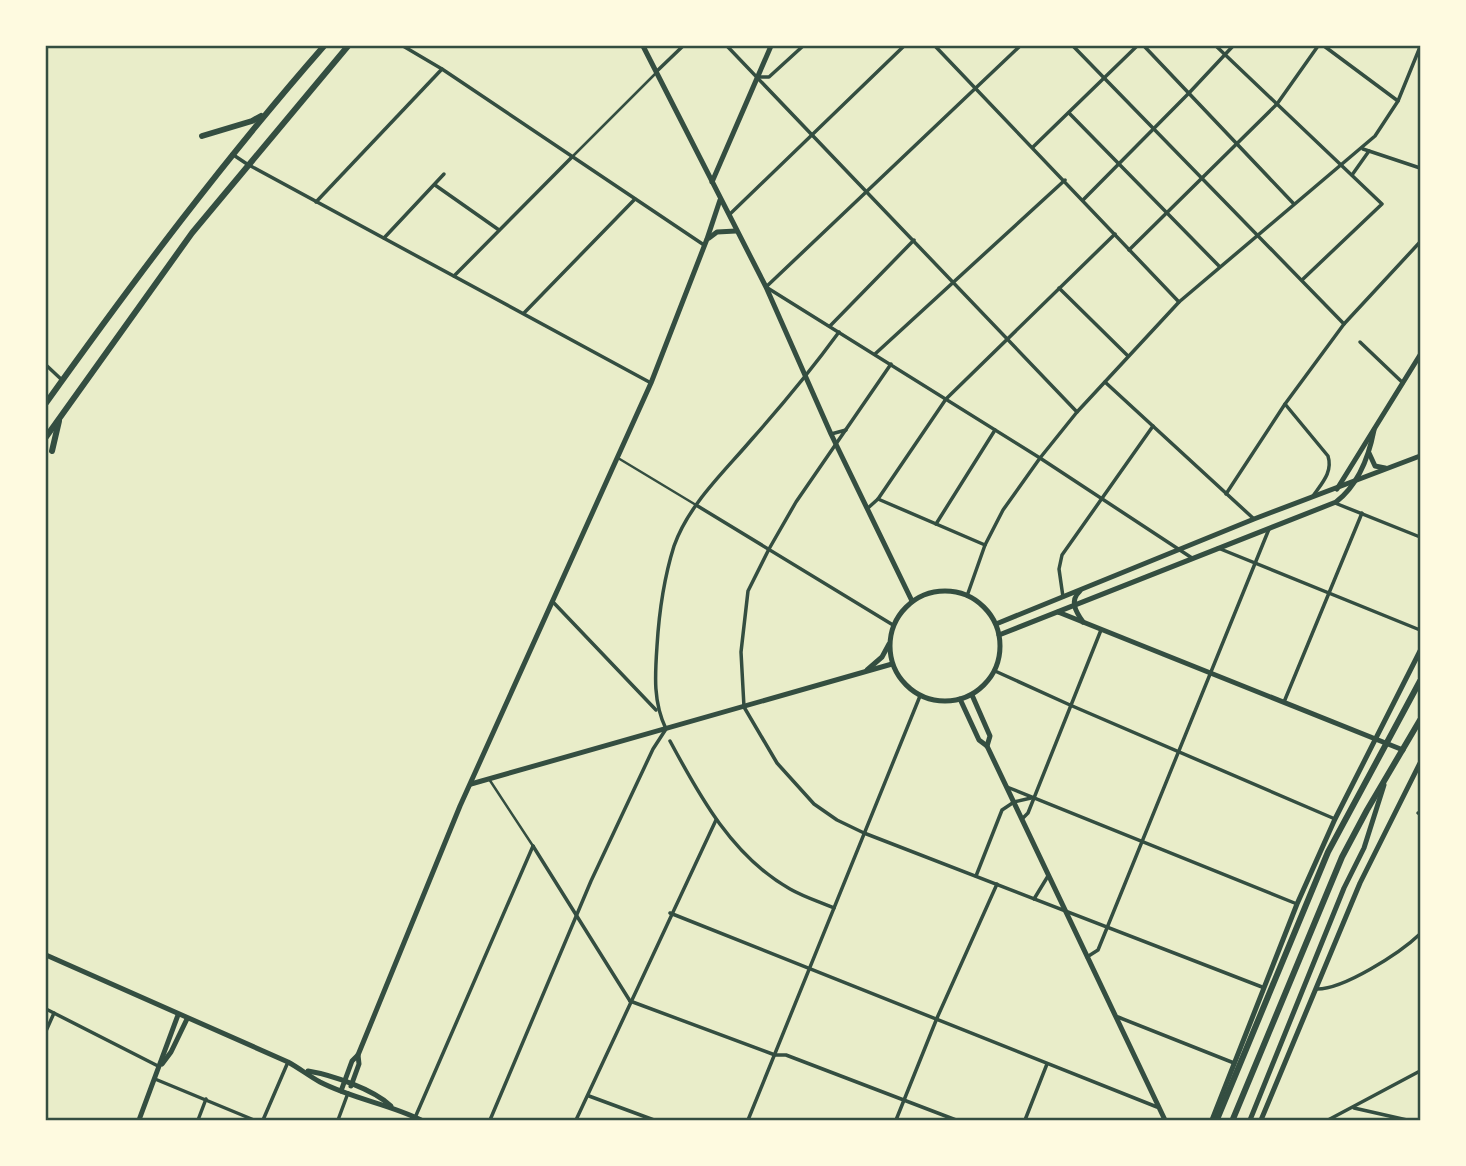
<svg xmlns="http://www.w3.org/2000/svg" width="1466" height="1166" viewBox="0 0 1466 1166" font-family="'IBM Plex Sans',sans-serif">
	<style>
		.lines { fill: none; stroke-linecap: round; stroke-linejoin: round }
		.pedestrian { stroke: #344e41; stroke-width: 2.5 }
		.minor { stroke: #344e41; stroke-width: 3.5 }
		.tertiary { stroke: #344e41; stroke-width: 5 }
		.primary { stroke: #344e41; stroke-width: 6 }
		.neatline { fill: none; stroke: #344e41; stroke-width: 2.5 }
	</style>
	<rect width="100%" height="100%" fill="#e9edc9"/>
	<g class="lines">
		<!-- pedestrian -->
		<g class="pedestrian">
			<path d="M 572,157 L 656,73"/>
			<path d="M 618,458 L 696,505"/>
			<path d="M 489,779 L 533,846"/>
		</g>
		<!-- minor -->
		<g class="minor">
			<path d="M 403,46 L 442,69 L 704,245"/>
			<path d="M 727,46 L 1077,412"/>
			<path d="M 935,46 L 1179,302"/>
			<path d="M 1020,46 L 766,287 L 1040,458 L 1192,558"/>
			<path d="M 1073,46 L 1344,324"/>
			<path d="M 1144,46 L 1293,203"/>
			<path d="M 1216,46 L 1382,204 L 1302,280"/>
			<path d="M 1324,46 L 1398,101"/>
			<path d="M 657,71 L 683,46"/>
			<path d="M 758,77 L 769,77 L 803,46"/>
			<path d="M 1069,113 L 1219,266"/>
			<path d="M 1033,147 L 1137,46"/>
			<path d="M 1363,149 L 1420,168"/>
			<path d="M 232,154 L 247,164 L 651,383"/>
			<path d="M 1352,175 L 1369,151"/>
			<path d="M 435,185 L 499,230"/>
			<path d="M 1083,200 L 1189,93 L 1233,46"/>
			<path d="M 316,202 L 442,69"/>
			<path d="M 730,214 L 904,46"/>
			<path d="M 384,238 L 444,174"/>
			<path d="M 1129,250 L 1277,104 L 1318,46"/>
			<path d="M 454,276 L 572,157"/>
			<path d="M 1059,288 L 1128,356"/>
			<path d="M 524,313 L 635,199"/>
			<path d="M 830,326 L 914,240"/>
			<path d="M 1360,342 L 1403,383"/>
			<path d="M 875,354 L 1065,180"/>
			<path d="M 891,364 L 796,502 L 769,549 L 748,591 L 741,652 L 744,707 L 777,763 L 814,804 L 837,820 L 864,833 L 1262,987"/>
			<path d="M 46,365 L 62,380"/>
			<path d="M 1105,382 L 1254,519"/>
			<path d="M 1285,404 L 1328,456 C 1333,472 1322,483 1313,496"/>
			<path d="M 831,434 L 846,430"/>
			<path d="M 1226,494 L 1285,404 L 1344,324 L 1420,242"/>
			<path d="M 878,499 L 985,545"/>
			<path d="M 1335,503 L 1420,537"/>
			<path d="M 696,505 L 893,625"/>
			<path d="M 868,508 L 878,499 L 946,399 L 1115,234"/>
			<path d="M 936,524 L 995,430"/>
			<path d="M 1218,548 L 1420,630"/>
			<path d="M 967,596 L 985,545 L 1003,510 L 1040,458 L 1077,412 L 1179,302 L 1375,136 L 1398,101 L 1420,47"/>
			<path d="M 1063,597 L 1059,569 L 1062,555 L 1153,426"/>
			<path d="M 553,602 L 656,710"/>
			<path d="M 995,671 L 1070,705 L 1335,819"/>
			<path d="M 1284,702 L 1362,513"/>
			<path d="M 670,741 C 700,797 733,857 790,889 C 804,897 820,902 834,908"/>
			<path d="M 1007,787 L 1297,904"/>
			<path d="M 1418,813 L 1420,814"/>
			<path d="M 1022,819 L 1028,813 L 1101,630"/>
			<path d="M 533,846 L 630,1001"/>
			<path d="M 976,876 L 1002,810 L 1014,802 L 1031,798"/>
			<path d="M 1034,899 L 1048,876"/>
			<path d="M 670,913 L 1157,1107"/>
			<path d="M 1087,957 L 1098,950 L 1269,529"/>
			<path d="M 1316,989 C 1343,990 1400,953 1420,934"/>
			<path d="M 630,1001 L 775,1055 L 786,1055 L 956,1120"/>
			<path d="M 46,1009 L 158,1066"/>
			<path d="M 1118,1017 L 1234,1063"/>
			<path d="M 46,1031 L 54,1013"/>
			<path d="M 155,1079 L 254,1120"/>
			<path d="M 589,1096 L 654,1120"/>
			<path d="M 1354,1108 L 1407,1120"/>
			<path d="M 198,1120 L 206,1099"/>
			<path d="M 263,1120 L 288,1062"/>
			<path d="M 338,1120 L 348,1093"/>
			<path d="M 414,1120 L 533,846"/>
			<path d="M 490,1120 L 591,881 L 653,749 L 666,729 C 653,702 655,675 657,646 C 659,613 664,578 674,546 C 689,504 724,472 752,439 C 783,404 812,369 839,332"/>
			<path d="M 576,1120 L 716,820"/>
			<path d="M 748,1120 L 920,696"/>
			<path d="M 896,1120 L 937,1018 L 997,884"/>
			<path d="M 1025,1120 L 1047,1064"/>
			<path d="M 1328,1120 L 1420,1071"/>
		</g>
		<!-- tertiary -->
		<g class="tertiary">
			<path d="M 643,46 L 766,287 L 831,434 L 912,601"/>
			<path d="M 712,182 L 771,46"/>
			<path d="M 709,238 L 717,232 L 736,231"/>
			<path d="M 1369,453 L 1375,466 L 1385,468"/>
			<path d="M 1337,489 L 1420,355"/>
			<circle cx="945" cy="646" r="55"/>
			<path d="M 1080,591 C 1069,601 1076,612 1083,622"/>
			<path d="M 1058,612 L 1403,750"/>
			<path d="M 996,624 L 1254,519 L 1420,456"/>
			<path d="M 999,635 L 1336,502 C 1358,485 1369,456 1374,430"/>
			<path d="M 867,670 L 882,657 L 889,644"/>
			<path d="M 972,695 L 990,736 L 987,746"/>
			<path d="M 960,699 L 979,740 L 987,746 L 1165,1120"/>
			<path d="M 471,784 L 892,664"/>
			<path d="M 46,955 L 288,1062 C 299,1068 309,1076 320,1082 C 353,1099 389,1104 421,1120"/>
			<path d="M 162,1064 L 171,1052 L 187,1019"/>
			<path d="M 308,1071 C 332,1075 373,1089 391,1106"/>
			<path d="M 351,1086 L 359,1064 L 358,1055"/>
			<path d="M 341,1091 L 352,1061 L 358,1055 L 460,806 L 651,383 L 707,239 L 720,200"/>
			<path d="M 139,1120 L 178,1015"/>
			<path d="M 1212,1120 L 1297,904 L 1335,819 L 1420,651"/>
			<path d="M 1250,1120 L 1344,888 L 1364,848 L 1384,785"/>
			<path d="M 1261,1120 L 1360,883 L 1420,763"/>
		</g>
		<!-- primary -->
		<g class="primary">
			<path d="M 202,136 L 252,121 L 261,116"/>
			<path d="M 46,403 C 134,280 224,160 324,46"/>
			<path d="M 46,437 L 192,233 L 348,46"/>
			<path d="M 52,451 L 59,421"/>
			<path d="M 1218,1117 L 1328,852 L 1420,681"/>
			<path d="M 1233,1119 L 1342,857 L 1367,810 L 1420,720"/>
		</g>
	</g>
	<!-- border -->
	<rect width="1466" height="1166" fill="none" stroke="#fefae0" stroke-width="94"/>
	<rect x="47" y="47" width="1372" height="1072" class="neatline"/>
</svg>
